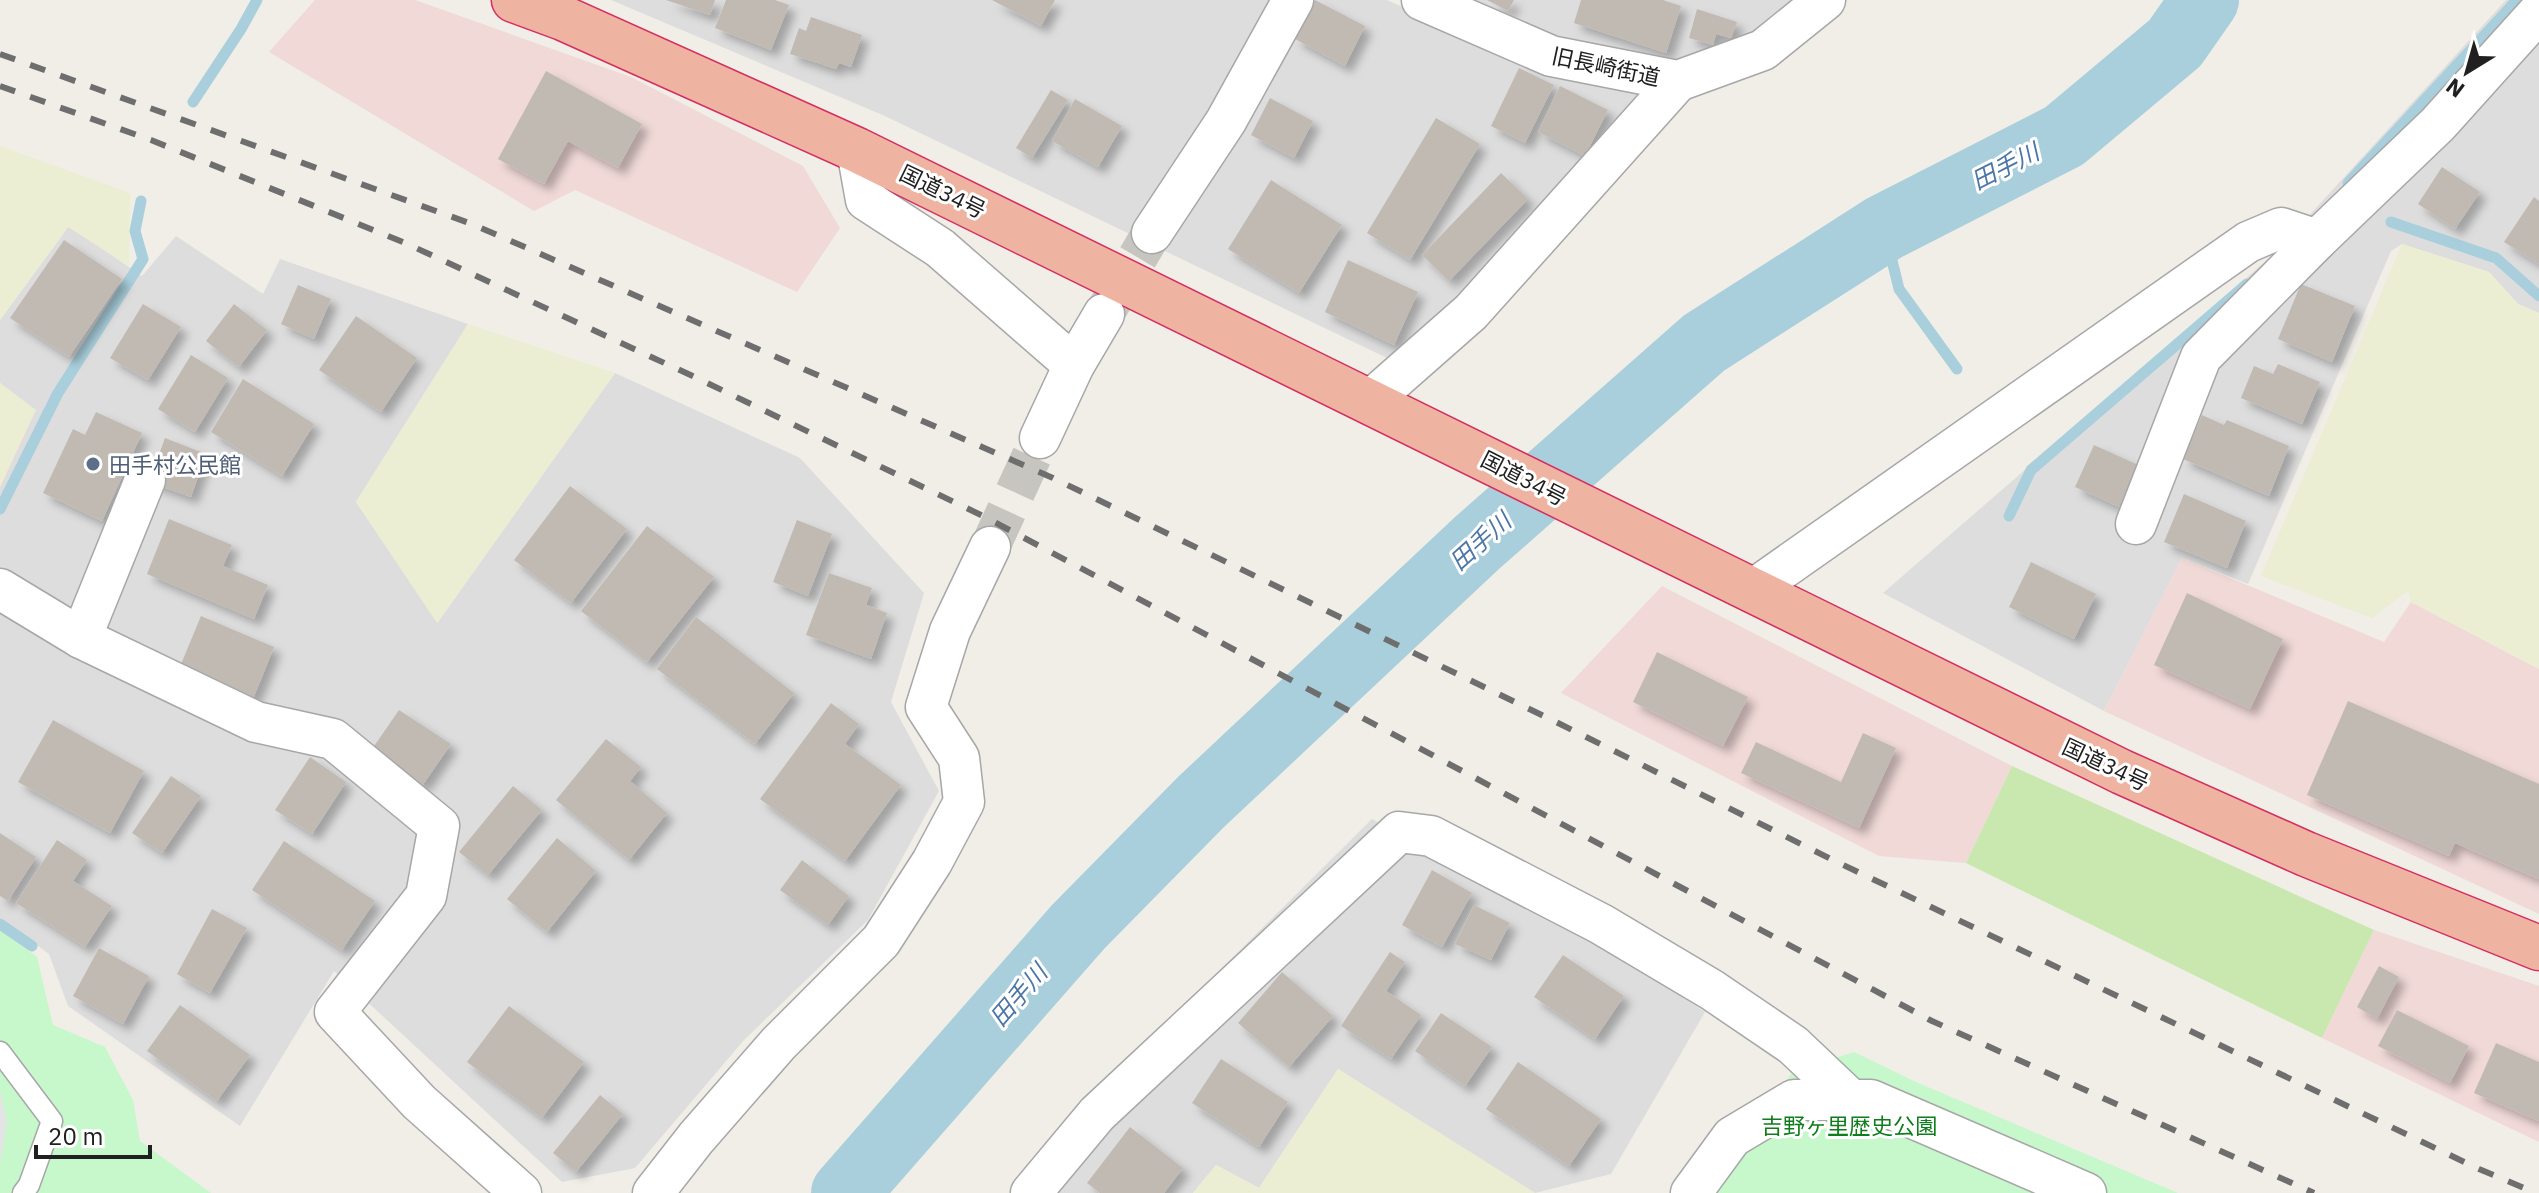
<svg xmlns="http://www.w3.org/2000/svg" width="2539" height="1193" viewBox="0 0 2539 1193" font-family="'IBM Plex Sans','Noto Sans JP',sans-serif">
	<style>
		.residential { fill: #dedddd }
		.commercial { fill: #f0d9d7 }
		.farmland { fill: #ebeed3 }
		.grass { fill: #c9e8af }
		.park { fill: #c6f8cc }
		.parking { fill: #e4e4e4 }
		.lines { fill: none; stroke-linecap: round; stroke-linejoin: round }
		.stream { stroke: #a9cfdc; stroke-width: 11 }
		.river { stroke: #a9cfdc; stroke-width: 68 }
		.building { fill: #c1bab3; filter: url(#shadow) }
		.minor-tunnel { stroke: #c6c5bf; stroke-width: 40; stroke-dasharray: 40 20; stroke-linecap: butt }
		.service-casing { stroke: #a7a7a7; stroke-width: 23 }
		.minor-casing { stroke: #a7a7a7; stroke-width: 43 }
		.trunk-casing { stroke: #d62d61; stroke-width: 47 }
		.service { stroke: #fff; stroke-width: 20 }
		.minor { stroke: #fff; stroke-width: 40 }
		.trunk { stroke: #efb4a1; stroke-width: 44 }
		.rail { stroke: #6e6e6e; stroke-width: 6; stroke-dasharray: 16 16; stroke-linecap: butt }
		.service-dot { fill: #5c6f8a; stroke: #fff; stroke-width: 3 }
		.labels { text-anchor: middle; dominant-baseline: central; stroke-width: 6; stroke-linejoin: round; paint-order: stroke }
		.street-label { font-size: 22px; fill: #202020; stroke: #fff }
		.service-label { font-size: 22px; fill: #4e5e75; stroke: #fff; text-anchor: start }
		.park-label { font-size: 22px; fill: #0f7d1c; stroke: #fff }
		.water-label { font-size: 24px; font-style: italic; fill: #4c76a6; stroke: #fff }
	</style>
	<defs>
		<filter id="shadow"><feDropShadow dx="7" dy="7" stdDeviation="4" flood-color="#0004"/></filter>
	</defs>
	<rect width="100%" height="100%" fill="#f0eee7"/>
	<!-- residential -->
	<g class="residential">
		<path d="M 611,0 L 1387,0 L 1513,57 L 1645,97 L 1455,311 L 1391,360 L 885,116 Z"/>
		<path d="M 1471,0 L 1803,0 L 1773,31 L 1671,63 L 1547,33 Z"/>
		<path d="M 2506,0 L 2539,0 L 2539,313 L 2518,304 L 2489,272 L 2402,244 L 2391,251 L 2248,584 L 2182,558 L 2104,711 L 1883,593 L 2274,254 Z"/>
		<path d="M 69,226 L 142,276 L 176,236 L 263,294 L 280,259 L 468,324 L 356,502 L 438,622 L 615,373 L 800,458 L 924,593 L 891,702 L 939,791 L 868,920 L 744,1040 L 635,1168 L 562,1182 L 334,971 L 240,1126 L 68,1006 L 49,954 L 0,918 L 0,487 L 35,410 L 0,383 L 0,320 Z"/>
		<path d="M 1372,819 L 1579,929 L 1705,1012 L 1611,1174 L 1535,1193 L 1338,1069 L 1259,1188 L 1216,1165 L 1193,1193 L 1013,1193 L 1089,1100 Z"/>
	</g>
	<!-- commercial -->
	<g class="commercial">
		<path d="M 315,0 L 415,0 L 631,77 L 803,166 L 840,228 L 797,292 L 575,190 L 534,211 L 269,52 Z"/>
		<path d="M 2182,558 L 2384,642 L 2411,602 L 2539,669 L 2539,914 L 2104,711 Z"/>
		<path d="M 1662,586 L 2012,766 L 1966,863 L 1879,856 L 1561,693 Z"/>
		<path d="M 2374,930 L 2539,986 L 2539,1142 L 2322,1038 Z"/>
	</g>
	<!-- farmland -->
	<g class="farmland">
		<path d="M 0,146 L 130,193 L 129,266 L 68,227 L 0,320 Z"/>
		<path d="M 2402,244 L 2489,272 L 2518,304 L 2539,313 L 2539,669 L 2411,602 L 2408,591 L 2372,618 L 2261,576 Z"/>
		<path d="M 468,324 L 615,373 L 437,623 L 356,502 Z"/>
		<path d="M 0,383 L 36,410 L 0,487 Z"/>
		<path d="M 1338,1069 L 1535,1193 L 1193,1193 L 1216,1165 L 1259,1188 Z"/>
	</g>
	<!-- grass -->
	<path class="grass" d="M 2012,766 L 2374,930 L 2322,1038 L 1966,863 Z"/>
	<!-- park -->
	<g class="park">
		<path d="M 0,930 L 37,957 L 53,1025 L 105,1047 L 133,1100 L 140,1141 L 211,1193 L 0,1193 Z"/>
		<path d="M 1854,1052 L 1916,1082 L 2178,1193 L 1709,1193 L 1793,1071 Z"/>
	</g>
	<!-- parking -->
	<path class="parking" d="M 0,1090 L 7,1122 L 0,1164 Z"/>
	<g class="lines">
		<!-- stream -->
		<g class="stream">
			<path d="M 193,102 L 241,29 L 257,0"/>
			<path d="M 2348,183 L 2517,0"/>
			<path d="M 2391,222 L 2496,258 L 2539,296"/>
			<path d="M 1884,228 L 1899,289 L 1957,369"/>
			<path d="M 0,509 L 58,393 L 143,259 L 135,231 L 141,201"/>
			<path d="M 2009,516 L 2031,470 L 2247,284"/>
			<path d="M 0,924 L 32,946"/>
		</g>
		<!-- river -->
		<path class="river" d="M 845,1193 L 1078,927 L 1201,802 L 1477,543 L 1704,343 L 1884,228 L 2064,136 L 2175,43 L 2205,0"/>
	</g>
	<!-- building -->
	<g class="building">
		<path d="M 666,0 L 715,0 L 710,15 Z"/>
		<path d="M 726,0 L 775,0 L 789,5 L 771,50 L 715,28 Z"/>
		<path d="M 992,0 L 1055,0 L 1041,26 Z"/>
		<path d="M 1315,0 L 1365,26 L 1345,66 L 1295,39 Z"/>
		<path d="M 1487,0 L 1514,0 L 1508,11 Z"/>
		<path d="M 1581,0 L 1663,0 L 1681,6 L 1666,53 L 1574,23 Z"/>
		<path d="M 1697,9 L 1737,22 L 1731,38 L 1716,34 L 1713,45 L 1689,38 Z"/>
		<path d="M 811,17 L 862,35 L 851,67 L 839,63 L 836,69 L 790,54 L 799,28 L 806,31 Z"/>
		<path d="M 1519,68 L 1554,85 L 1525,143 L 1491,126 Z"/>
		<path d="M 546,71 L 642,124 L 618,168 L 568,141 L 544,184 L 498,159 Z"/>
		<path d="M 1560,86 L 1608,110 L 1585,156 L 1538,132 Z"/>
		<path d="M 1051,90 L 1068,100 L 1032,158 L 1016,148 Z"/>
		<path d="M 1270,98 L 1313,121 L 1294,158 L 1251,135 Z"/>
		<path d="M 1075,99 L 1122,126 L 1098,167 L 1052,141 Z"/>
		<path d="M 1436,118 L 1480,144 L 1410,260 L 1367,233 Z"/>
		<path d="M 2442,167 L 2480,192 L 2455,229 L 2418,204 Z"/>
		<path d="M 1501,173 L 1528,199 L 1449,281 L 1422,255 Z"/>
		<path d="M 1271,180 L 1342,225 L 1299,293 L 1228,249 Z"/>
		<path d="M 2534,197 L 2539,201 L 2539,264 L 2504,242 Z"/>
		<path d="M 64,240 L 122,279 L 69,357 L 10,318 Z"/>
		<path d="M 1348,260 L 1418,292 L 1394,345 L 1325,312 Z"/>
		<path d="M 2301,284 L 2355,306 L 2332,362 L 2278,339 Z"/>
		<path d="M 298,285 L 331,299 L 314,339 L 281,324 Z"/>
		<path d="M 143,304 L 181,327 L 148,380 L 110,358 Z"/>
		<path d="M 234,304 L 267,330 L 239,367 L 206,341 Z"/>
		<path d="M 356,316 L 417,358 L 381,412 L 319,370 Z"/>
		<path d="M 191,355 L 228,378 L 195,432 L 158,409 Z"/>
		<path d="M 2278,364 L 2320,382 L 2302,424 L 2241,398 L 2254,366 L 2273,374 Z"/>
		<path d="M 243,379 L 314,424 L 282,476 L 211,432 Z"/>
		<path d="M 96,412 L 142,433 L 102,521 L 43,493 L 73,429 L 85,435 Z"/>
		<path d="M 2202,415 L 2224,425 L 2227,420 L 2289,446 L 2269,496 L 2183,459 Z"/>
		<path d="M 165,438 L 206,454 L 191,497 L 149,482 Z"/>
		<path d="M 2094,445 L 2145,468 L 2126,510 L 2075,487 Z"/>
		<path d="M 570,486 L 627,529 L 571,603 L 514,560 Z"/>
		<path d="M 2184,494 L 2246,521 L 2227,568 L 2164,542 Z"/>
		<path d="M 169,519 L 232,545 L 223,566 L 268,585 L 254,619 L 147,574 Z"/>
		<path d="M 797,520 L 832,534 L 808,596 L 773,582 Z"/>
		<path d="M 647,526 L 714,577 L 647,662 L 581,611 Z"/>
		<path d="M 2031,562 L 2096,594 L 2074,639 L 2009,607 Z"/>
		<path d="M 829,573 L 872,588 L 866,605 L 887,613 L 871,659 L 806,635 Z"/>
		<path d="M 2187,593 L 2283,639 L 2250,709 L 2154,665 Z"/>
		<path d="M 201,616 L 274,647 L 253,699 L 179,669 Z"/>
		<path d="M 696,617 L 794,693 L 755,744 L 657,669 Z"/>
		<path d="M 1657,652 L 1748,697 L 1723,746 L 1633,702 Z"/>
		<path d="M 2348,701 L 2539,784 L 2539,879 L 2455,843 L 2449,856 L 2307,795 Z"/>
		<path d="M 831,703 L 859,724 L 845,744 L 901,785 L 845,861 L 760,799 Z"/>
		<path d="M 399,710 L 451,744 L 422,786 L 370,752 Z"/>
		<path d="M 53,720 L 144,771 L 110,833 L 18,782 Z"/>
		<path d="M 1863,733 L 1896,748 L 1859,828 L 1741,773 L 1756,742 L 1841,782 Z"/>
		<path d="M 606,739 L 641,767 L 630,781 L 667,813 L 629,860 L 556,800 Z"/>
		<path d="M 310,757 L 346,782 L 312,834 L 275,810 Z"/>
		<path d="M 171,776 L 201,796 L 162,853 L 132,833 Z"/>
		<path d="M 513,786 L 542,810 L 488,875 L 459,852 Z"/>
		<path d="M 0,833 L 36,857 L 8,901 L 0,896 Z"/>
		<path d="M 557,838 L 596,871 L 547,932 L 507,899 Z"/>
		<path d="M 57,840 L 87,860 L 73,881 L 112,906 L 85,947 L 16,903 Z"/>
		<path d="M 284,841 L 375,901 L 342,950 L 252,890 Z"/>
		<path d="M 802,860 L 849,896 L 828,925 L 780,890 Z"/>
		<path d="M 1432,870 L 1472,893 L 1442,947 L 1402,925 Z"/>
		<path d="M 1474,905 L 1510,923 L 1491,960 L 1455,944 Z"/>
		<path d="M 212,909 L 247,928 L 210,993 L 177,974 Z"/>
		<path d="M 99,948 L 149,976 L 123,1024 L 73,996 Z"/>
		<path d="M 1390,952 L 1405,962 L 1386,991 L 1421,1015 L 1391,1059 L 1341,1026 Z"/>
		<path d="M 1563,955 L 1624,996 L 1595,1039 L 1534,997 Z"/>
		<path d="M 2379,966 L 2399,977 L 2377,1019 L 2357,1007 Z"/>
		<path d="M 1282,972 L 1333,1016 L 1289,1067 L 1238,1023 Z"/>
		<path d="M 180,1005 L 250,1055 L 217,1101 L 147,1051 Z"/>
		<path d="M 509,1006 L 584,1062 L 542,1118 L 467,1062 Z"/>
		<path d="M 2397,1010 L 2469,1046 L 2450,1083 L 2378,1046 Z"/>
		<path d="M 1441,1013 L 1492,1047 L 1465,1086 L 1415,1051 Z"/>
		<path d="M 2496,1043 L 2539,1062 L 2539,1121 L 2474,1093 Z"/>
		<path d="M 1221,1059 L 1288,1102 L 1259,1147 L 1192,1103 Z"/>
		<path d="M 1518,1062 L 1601,1119 L 1569,1166 L 1486,1109 Z"/>
		<path d="M 600,1095 L 623,1114 L 576,1172 L 553,1153 Z"/>
		<path d="M 1130,1127 L 1183,1168 L 1164,1193 L 1100,1193 L 1087,1183 Z"/>
	</g>
	<g class="lines">
		<!-- minor-tunnel -->
		<g class="minor-tunnel">
			<path d="M 1107,309 L 1152,233"/>
			<path d="M 990,547 L 1040,438"/>
		</g>
		<!-- service casing -->
		<g class="service-casing">
			<path id="service" d="M 0,1052 L 52,1121 L 29,1185 L 23,1193"/>
		</g>
		<!-- minor casing -->
		<g class="minor-casing">
			<g id="minor">
				<path d="M 1422,0 L 1551,56 L 1678,81 L 1763,50 L 1825,0"/>
				<path d="M 857,150 L 866,200 L 940,248 L 1074,365"/>
				<path d="M 1152,233 L 1226,121 L 1293,0"/>
				<path d="M 1371,400 L 1471,312 L 1678,81"/>
				<path d="M 1040,438 L 1074,365 L 1104,314"/>
				<path d="M 2136,524 L 2201,357 L 2317,240 L 2438,124 L 2539,12"/>
				<path d="M 0,589 L 81,638 L 256,722 L 333,739 L 439,826 L 426,896 L 335,1012 L 419,1102 L 521,1193"/>
				<path d="M 1751,591 L 2248,242 L 2281,228 L 2317,240"/>
				<path d="M 81,638 L 145,480"/>
				<path d="M 653,1193 L 696,1138 L 779,1043 L 881,941 L 932,862 L 964,802 L 959,758 L 926,707 L 950,631 L 990,547"/>
				<path d="M 1031,1193 L 1097,1114 L 1399,832 L 1431,836 L 1601,924 L 1712,990 L 1793,1045 L 1851,1100"/>
				<path d="M 1691,1193 L 1732,1137 L 1794,1100 L 1871,1100 L 2086,1193"/>
			</g>
		</g>
		<!-- trunk casing -->
		<g class="trunk-casing">
			<path id="trunk" d="M 514,0 L 563,18 L 857,150 L 2122,772 L 2306,854 L 2539,948"/>
		</g>
		<!-- service -->
		<use href="#service" class="service"/>
		<!-- minor -->
		<use href="#minor" class="minor"/>
		<!-- trunk -->
		<use href="#trunk" class="trunk"/>
		<!-- rail -->
		<g class="rail">
			<path d="M 0,54 L 472,224 L 1053,478 L 1550,719 L 1837,862 L 2479,1169 L 2536,1193"/>
			<path d="M 0,86 L 151,140 L 403,242 L 699,379 L 983,516 L 1932,1021 L 2314,1193"/>
		</g>
	</g>
	<!-- markers -->
	<circle class="service-dot" cx="93" cy="464" r="8"/>
	<g class="labels">
		<!-- street labels -->
		<g class="street-label">
			<text transform="translate(1606 66) rotate(12)">旧長崎街道</text>
			<text transform="translate(943 191) rotate(26)">国道34号</text>
			<text transform="translate(1524 478) rotate(27)">国道34号</text>
			<text transform="translate(2106 764) rotate(25)">国道34号</text>
		</g>
		<!-- service labels -->
		<g class="service-label">
			<text x="109" y="464">田手村公民館</text>
		</g>
		<!-- park labels -->
		<g class="park-label">
			<text x="1849" y="1125">吉野ヶ里歴史公園</text>
		</g>
		<!-- water labels -->
		<g class="water-label">
			<text transform="translate(2005 166) rotate(-27)">田手川</text>
			<text transform="translate(1480 541) rotate(-42)">田手川</text>
			<text transform="translate(1018 995) rotate(-49)">田手川</text>
		</g>
	</g>
	<!-- north arrow -->
	<g transform="translate(2467 72) rotate(217)" stroke="#ffffff" stroke-width="6" paint-order="stroke">
	<path d="M0-6L14 30L0 20L-14 30Z" fill="#202020"/>
	<text y="-12" font-size="22" font-weight="bold" text-anchor="middle" fill="#202020">N</text>
	</g>
	<!-- scale -->
	<path d="M36 1145v12h114v-12" fill="none" stroke="#202020" stroke-width="4"/>
	<text x="48" y="1145" font-size="24" fill="#202020" stroke="#ffffff" stroke-width="6" paint-order="stroke">20 m</text>
</svg>
